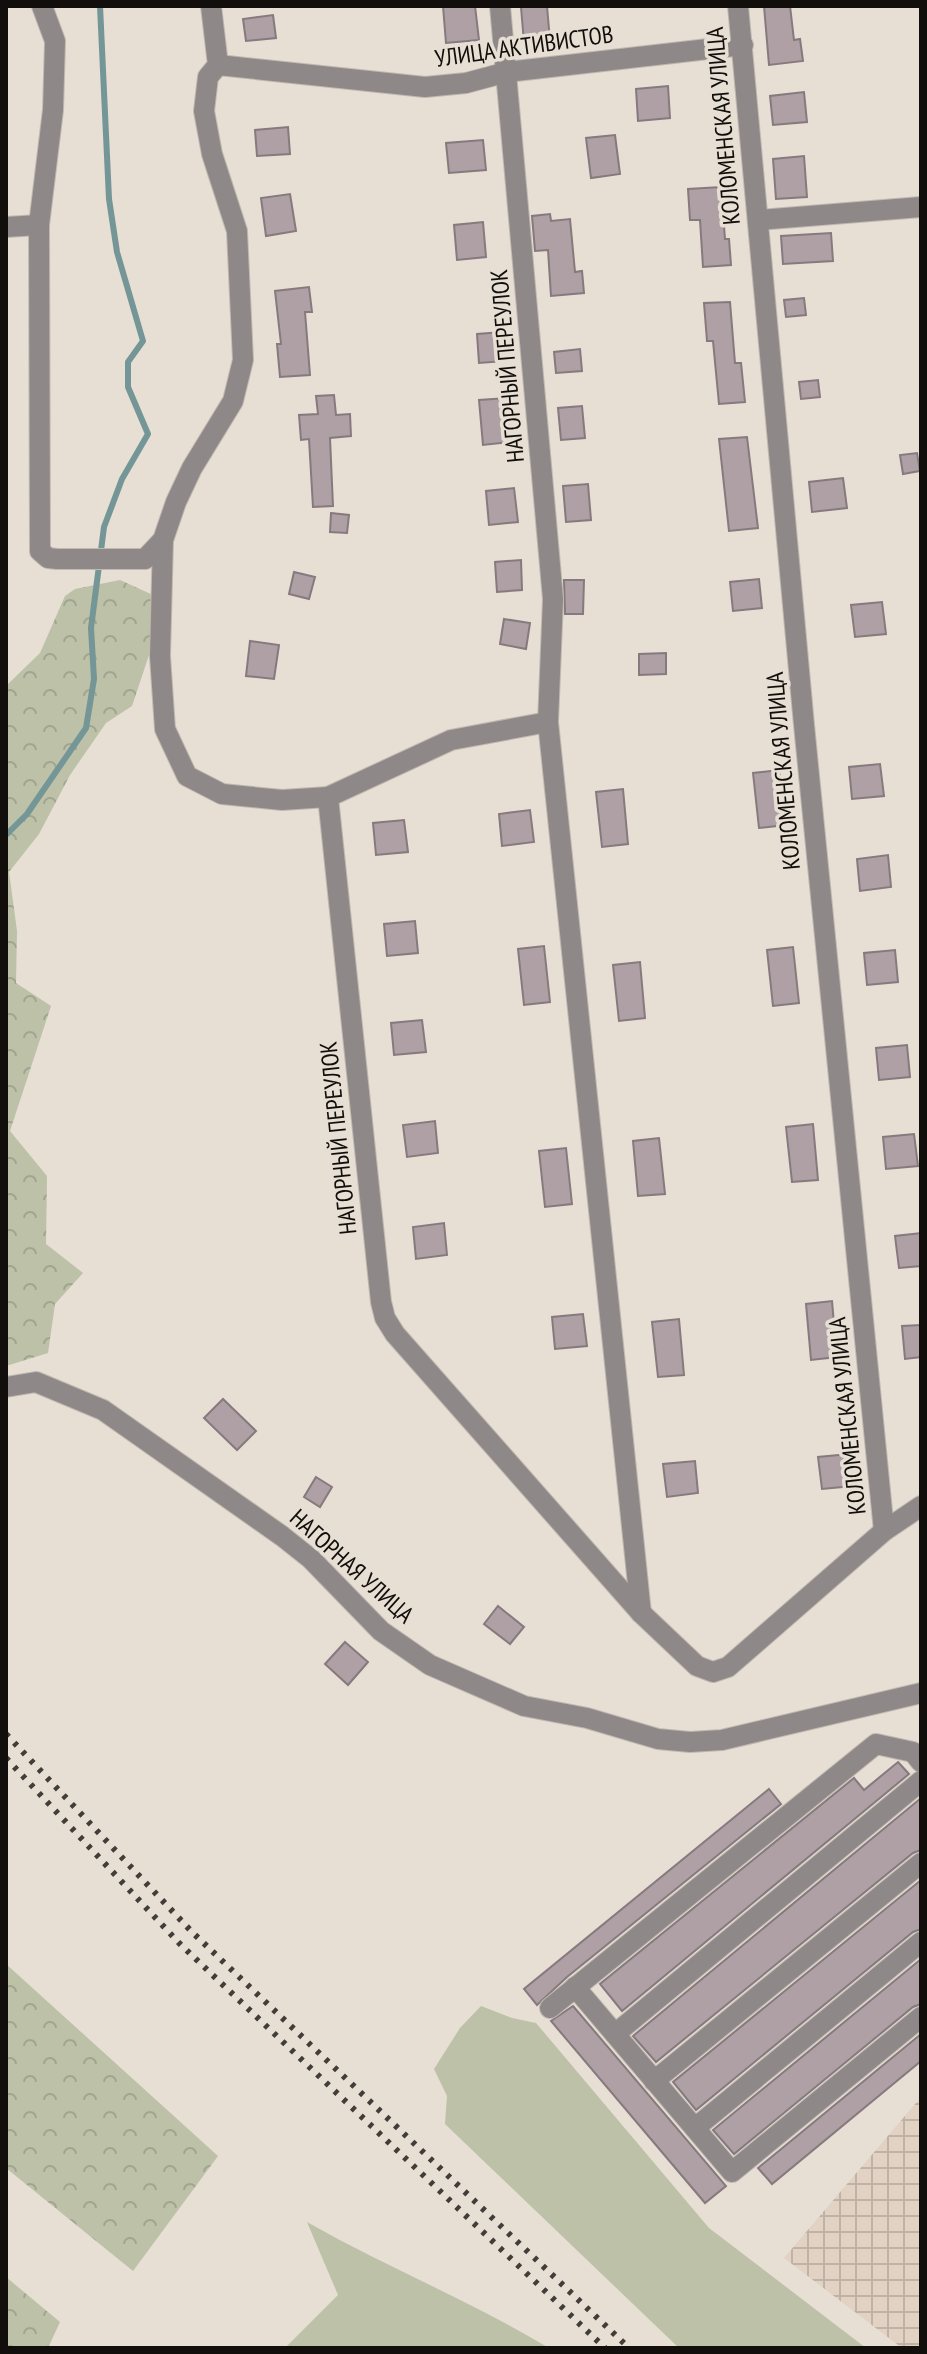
<svg xmlns="http://www.w3.org/2000/svg" width="927" height="2354" viewBox="0 0 927 2354" font-family="'PT Sans Narrow',sans-serif">
	<style>
		.industrial { fill: url(#industrial-grid) }
		.green { fill: #bcc1a8 }
		.forest { fill: url(#forest-crowns) }
		.lines { fill: none; stroke-linecap: round; stroke-linejoin: round }
		.stream { stroke: #749696; stroke-width: 6 }
		.building { fill: #aea0a5; stroke: #867a7e; stroke-width: 2 }
		.minor-casing { stroke: #c0b9b0; stroke-width: 22 }
		.minor { stroke: #8e8889; stroke-width: 20 }
		.rail { stroke: #413d38; stroke-width: 6; stroke-dasharray: 4 8; stroke-linecap: butt }
		.labels { text-anchor: middle; dominant-baseline: central; stroke-width: 7; stroke-linejoin: round; paint-order: stroke }
		.street-label { font-size: 24px; fill: #110e0b; stroke: #e7ded4 }
	</style>
	<defs>
		<pattern id="industrial-grid" width="8" height="8" patternUnits="userSpaceOnUse" patternTransform="scale(2)"><rect width="8" height="8" fill="#e1d2c3"/><path d="M0 4h8M4 0v8" fill="none" stroke="#c0b3a6"/></pattern>
		<pattern id="forest-crowns" width="20" height="18" patternUnits="userSpaceOnUse" patternTransform="scale(2)"><rect width="20" height="18" fill="#bcc1a8"/><path d="M2 6a3 3 0 1 1 6 0M12 15a3 3 0 1 1 6 0" fill="none" stroke="#a1a58f"/></pattern>
	</defs>
	<rect width="100%" height="100%" fill="#e7ded4"/>
	<!-- industrial -->
	<path class="industrial" d="M 921,2097 L 921,2348 L 902,2348 L 784,2258 Z"/>
	<!-- green -->
	<g class="green">
		<path d="M 481,2006 L 512,2018 L 536,2023 L 709,2228 L 866,2348 L 679,2348 L 445,2124 L 447,2096 L 434,2069 L 460,2028 Z"/>
		<path d="M 307,2222 C 386,2267 471,2301 549,2348 L 285,2348 L 338,2295 Z"/>
	</g>
	<!-- forest -->
	<g class="forest">
		<path d="M 120,580 L 153,595 L 154,640 L 132,706 L 106,723 L 70,775 L 39,834 L 9,872 L 17,931 L 16,983 L 51,1006 L 10,1131 L 47,1176 L 46,1244 L 83,1273 L 55,1304 L 48,1353 L 6,1366 L 6,686 L 40,653 L 65,596 L 75,589 Z"/>
		<path d="M 6,1964 L 218,2156 L 133,2271 L 6,2168 Z"/>
		<path d="M 6,2277 L 60,2322 L 48,2348 L 6,2348 Z"/>
	</g>
	<g class="lines">
		<!-- stream -->
		<path class="stream" d="M 6,835 L 27,814 L 86,728 L 94,679 L 91,628 L 104,527 L 122,479 L 148,434 L 128,387 L 128,362 L 143,341 L 117,252 L 109,199 L 100,6"/>
	</g>
	<!-- building -->
	<g class="building">
		<path d="M 443,6 L 475,6 L 479,40 L 446,43 Z"/>
		<path d="M 547,6 L 550,41 L 524,43 L 521,7 Z"/>
		<path d="M 764,6 L 790,6 L 794,40 L 800,39 L 803,61 L 769,65 Z"/>
		<path d="M 273,15 L 276,38 L 246,41 L 243,19 Z"/>
		<path d="M 668,86 L 670,118 L 638,121 L 636,89 Z"/>
		<path d="M 804,92 L 807,122 L 773,125 L 770,96 Z"/>
		<path d="M 288,127 L 290,154 L 257,156 L 255,130 Z"/>
		<path d="M 615,135 L 620,174 L 591,178 L 586,138 Z"/>
		<path d="M 483,140 L 486,170 L 449,173 L 446,143 Z"/>
		<path d="M 804,156 L 807,197 L 776,199 L 773,159 Z"/>
		<path d="M 721,187 L 725,239 L 729,239 L 731,265 L 703,267 L 700,220 L 690,220 L 688,189 Z"/>
		<path d="M 290,194 L 296,231 L 266,236 L 261,198 Z"/>
		<path d="M 550,214 L 551,221 L 570,219 L 575,272 L 582,271 L 584,293 L 551,296 L 548,250 L 535,251 L 532,216 Z"/>
		<path d="M 483,222 L 486,257 L 457,260 L 454,225 Z"/>
		<path d="M 831,233 L 833,261 L 783,264 L 781,236 Z"/>
		<path d="M 309,287 L 312,312 L 305,312 L 310,375 L 280,377 L 277,344 L 281,344 L 275,291 Z"/>
		<path d="M 804,298 L 806,315 L 786,317 L 784,300 Z"/>
		<path d="M 730,302 L 735,363 L 741,363 L 745,402 L 719,404 L 713,341 L 707,341 L 704,303 Z"/>
		<path d="M 502,332 L 504,361 L 479,363 L 477,334 Z"/>
		<path d="M 580,349 L 582,371 L 556,373 L 554,352 Z"/>
		<path d="M 818,380 L 820,397 L 801,399 L 799,382 Z"/>
		<path d="M 334,395 L 336,415 L 350,414 L 351,436 L 330,438 L 333,506 L 313,507 L 309,439 L 301,440 L 299,415 L 318,414 L 316,396 Z"/>
		<path d="M 507,398 L 511,442 L 483,445 L 479,400 Z"/>
		<path d="M 582,406 L 585,438 L 561,440 L 558,408 Z"/>
		<path d="M 747,437 L 758,528 L 729,531 L 719,439 Z"/>
		<path d="M 917,453 L 920,471 L 903,474 L 900,455 Z"/>
		<path d="M 843,478 L 847,508 L 812,512 L 809,482 Z"/>
		<path d="M 588,484 L 591,520 L 566,522 L 563,486 Z"/>
		<path d="M 514,488 L 518,522 L 489,525 L 486,491 Z"/>
		<path d="M 331,513 L 349,515 L 347,533 L 330,532 Z"/>
		<path d="M 521,560 L 522,590 L 497,592 L 495,562 Z"/>
		<path d="M 294,572 L 315,577 L 309,599 L 289,594 Z"/>
		<path d="M 759,579 L 762,608 L 733,611 L 730,582 Z"/>
		<path d="M 564,580 L 584,580 L 583,614 L 565,614 Z"/>
		<path d="M 882,602 L 886,634 L 855,637 L 851,605 Z"/>
		<path d="M 504,619 L 530,623 L 526,649 L 500,644 Z"/>
		<path d="M 250,641 L 279,645 L 274,679 L 246,676 Z"/>
		<path d="M 666,653 L 666,674 L 639,675 L 639,654 Z"/>
		<path d="M 880,764 L 884,796 L 852,799 L 849,767 Z"/>
		<path d="M 779,770 L 785,825 L 759,828 L 753,773 Z"/>
		<path d="M 623,789 L 628,844 L 602,847 L 596,792 Z"/>
		<path d="M 530,810 L 534,842 L 502,846 L 499,814 Z"/>
		<path d="M 404,820 L 408,852 L 376,855 L 373,823 Z"/>
		<path d="M 888,855 L 891,887 L 860,891 L 857,859 Z"/>
		<path d="M 415,921 L 418,953 L 387,956 L 384,924 Z"/>
		<path d="M 544,946 L 550,1002 L 524,1005 L 518,949 Z"/>
		<path d="M 793,947 L 799,1003 L 773,1006 L 767,950 Z"/>
		<path d="M 895,950 L 898,982 L 867,985 L 864,953 Z"/>
		<path d="M 640,962 L 645,1018 L 619,1021 L 613,965 Z"/>
		<path d="M 422,1020 L 426,1052 L 394,1055 L 391,1023 Z"/>
		<path d="M 907,1045 L 910,1077 L 879,1080 L 876,1048 Z"/>
		<path d="M 435,1121 L 438,1153 L 407,1157 L 403,1125 Z"/>
		<path d="M 813,1124 L 818,1180 L 792,1182 L 786,1127 Z"/>
		<path d="M 914,1134 L 918,1166 L 886,1169 L 883,1137 Z"/>
		<path d="M 659,1138 L 665,1194 L 638,1196 L 633,1141 Z"/>
		<path d="M 566,1148 L 572,1204 L 545,1207 L 539,1151 Z"/>
		<path d="M 444,1223 L 447,1255 L 416,1259 L 413,1227 Z"/>
		<path d="M 921,1233 L 921,1266 L 899,1268 L 895,1236 Z"/>
		<path d="M 832,1301 L 837,1357 L 811,1360 L 806,1304 Z"/>
		<path d="M 583,1314 L 587,1346 L 555,1349 L 552,1317 Z"/>
		<path d="M 679,1319 L 684,1375 L 658,1377 L 652,1322 Z"/>
		<path d="M 921,1325 L 921,1357 L 905,1359 L 902,1326 Z"/>
		<path d="M 223,1399 L 256,1431 L 237,1450 L 204,1418 Z"/>
		<path d="M 849,1454 L 853,1486 L 822,1489 L 818,1457 Z"/>
		<path d="M 695,1461 L 698,1493 L 667,1497 L 663,1464 Z"/>
		<path d="M 316,1477 L 332,1487 L 320,1507 L 304,1497 Z"/>
		<path d="M 498,1606 L 524,1627 L 510,1644 L 484,1624 Z"/>
		<path d="M 345,1642 L 368,1662 L 348,1685 L 325,1664 Z"/>
		<path d="M 898,1762 L 909,1774 L 622,2011 L 600,1984 L 854,1778 L 864,1790 Z"/>
		<path d="M 769,1789 L 781,1804 L 567,1977 L 537,2005 L 524,1989 Z"/>
		<path d="M 921,1798 L 921,1850 L 913,1853 L 656,2062 L 633,2036 Z"/>
		<path d="M 921,1880 L 921,1929 L 913,1932 L 696,2110 L 673,2082 Z"/>
		<path d="M 921,1959 L 921,2004 L 913,2007 L 734,2154 L 713,2130 Z"/>
		<path d="M 573,2006 L 726,2186 L 705,2203 L 551,2021 Z"/>
		<path d="M 921,2034 L 921,2061 L 772,2184 L 758,2168 Z"/>
	</g>
	<g class="lines">
		<!-- minor casing -->
		<g class="minor-casing">
			<g id="minor">
				<path d="M 42,6 L 55,41 L 53,110 L 39,225 L 40,551 L 48,558 L 57,559 L 145,559 L 163,540 L 176,502 L 192,468 L 233,401 L 243,360 L 237,231 L 212,154 L 204,111 L 208,77 L 218,65 L 211,6"/>
				<path d="M 500,6 L 553,599 L 548,722 L 641,1613"/>
				<path d="M 738,6 L 804,725 L 884,1531"/>
				<path d="M 218,65 L 425,87 L 466,83 L 507,72 L 743,45"/>
				<path d="M 758,220 L 921,207"/>
				<path d="M 6,227 L 39,225"/>
				<path d="M 163,540 L 160,656 L 165,729 L 187,776 L 222,794 L 282,800 L 328,797"/>
				<path d="M 548,722 L 451,740 L 328,797 L 381,1302 L 385,1318 L 395,1334 L 641,1613 L 697,1666 L 713,1672 L 728,1667 L 884,1531 L 921,1506"/>
				<path d="M 6,1387 L 36,1382 L 103,1410 L 282,1536 L 311,1559 L 381,1631 L 430,1665 L 524,1706 L 587,1718 L 658,1739 L 690,1742 L 722,1740 L 921,1693"/>
				<path d="M 575,1987 L 732,2172 L 921,2017"/>
				<path d="M 550,2008 L 876,1744 L 913,1752 L 921,1762"/>
				<path d="M 615,2034 L 921,1781"/>
				<path d="M 654,2081 L 921,1863"/>
				<path d="M 695,2128 L 921,1942"/>
			</g>
		</g>
		<!-- minor -->
		<use href="#minor" class="minor"/>
		<!-- rail -->
		<g class="rail">
			<path d="M 6,1734 L 192,1932 L 629,2348"/>
			<path d="M 6,1758 L 180,1944 L 605,2348"/>
		</g>
	</g>
	<g class="labels">
		<!-- street labels -->
		<g class="street-label">
			<text transform="translate(524 46) rotate(-8)">УЛИЦА АКТИВИСТОВ</text>
			<text transform="translate(723 126) rotate(-95)">КОЛОМЕНСКАЯ УЛИЦА</text>
			<text transform="translate(507 366) rotate(-95)">НАГОРНЫЙ ПЕРЕУЛОК</text>
			<text transform="translate(783 771) rotate(-95)">КОЛОМЕНСКАЯ УЛИЦА</text>
			<text transform="translate(338 1138) rotate(-96)">НАГОРНЫЙ ПЕРЕУЛОК</text>
			<text transform="translate(847 1416) rotate(-96)">КОЛОМЕНСКАЯ УЛИЦА</text>
			<text transform="translate(352 1566) rotate(42)">НАГОРНАЯ УЛИЦА</text>
		</g>
	</g>
	<!-- border -->
	<rect width="927" height="2354" fill="none" stroke="#110e0b" stroke-width="16"/>
</svg>
